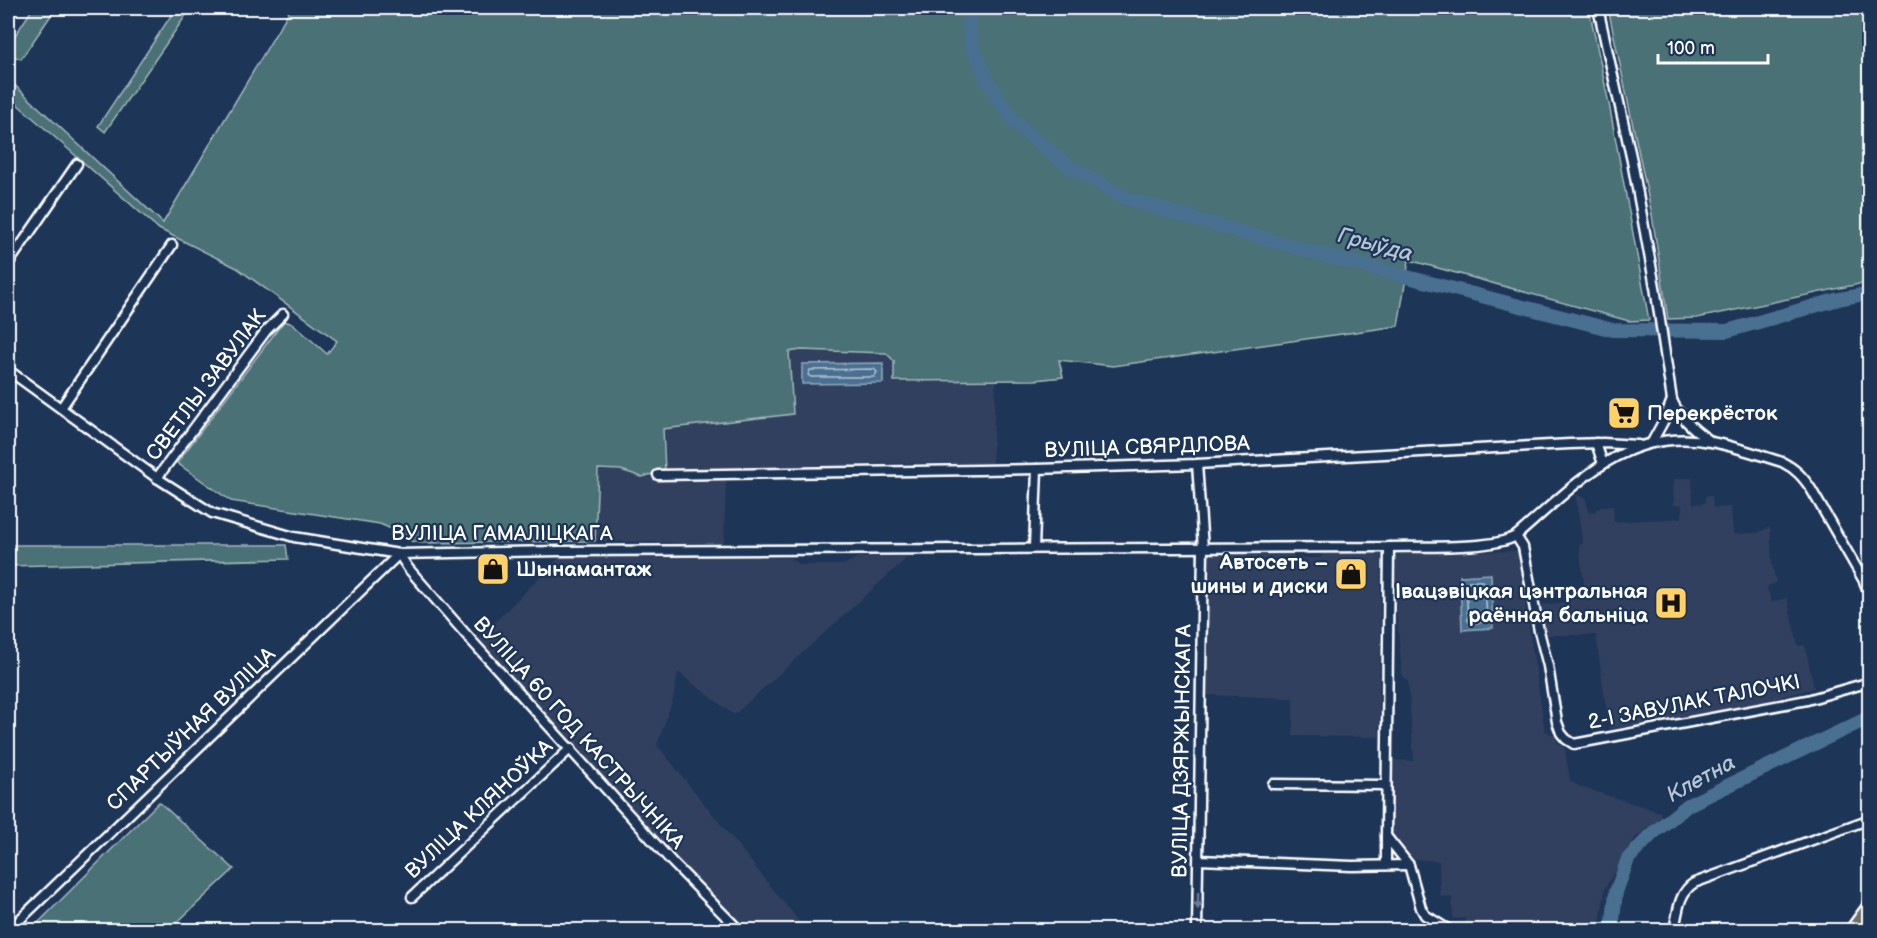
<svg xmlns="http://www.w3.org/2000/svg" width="1877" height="938" viewBox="0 0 1877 938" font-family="'Balsamiq Sans',sans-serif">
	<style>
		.built { fill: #31415f }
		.green { fill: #487176; stroke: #a4b8ba; stroke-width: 1.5 }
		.water { fill: #496f91; stroke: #92a9bd; stroke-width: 1.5 }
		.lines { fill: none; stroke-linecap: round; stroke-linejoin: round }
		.shore { stroke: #b6c5d3; stroke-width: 1.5 }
		.river { stroke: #496f91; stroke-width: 14 }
		.minor-casing { stroke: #fff; stroke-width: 13 }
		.major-casing { stroke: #fff; stroke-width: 15 }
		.minor { stroke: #1d3557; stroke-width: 8 }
		.major { stroke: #6b7165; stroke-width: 10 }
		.oneway { fill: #6c7c92 }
		.labels { text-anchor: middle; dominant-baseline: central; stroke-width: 4.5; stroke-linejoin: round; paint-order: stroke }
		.street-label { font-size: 21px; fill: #fff; stroke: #1d3557 }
		.poi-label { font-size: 21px; font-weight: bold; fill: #fff; stroke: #1d3557; text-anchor: start }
		.water-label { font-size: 22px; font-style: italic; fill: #b6c5d3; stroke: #1d3557 }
	</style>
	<rect width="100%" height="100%" fill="#1d3557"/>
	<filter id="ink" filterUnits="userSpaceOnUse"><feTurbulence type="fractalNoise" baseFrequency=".0167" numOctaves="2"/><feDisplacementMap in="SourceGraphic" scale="12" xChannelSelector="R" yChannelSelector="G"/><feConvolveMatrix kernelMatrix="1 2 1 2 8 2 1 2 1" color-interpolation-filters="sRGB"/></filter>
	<g filter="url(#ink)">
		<!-- built -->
		<g class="built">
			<path d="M 801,350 L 886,353 L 894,361 L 894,381 L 996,380 L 992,463 L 906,463 L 665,471 L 663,429 L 793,414 L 789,352 Z"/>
			<path d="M 598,469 L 621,470 L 642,477 L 726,479 L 724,544 L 595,541 Z"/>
			<path d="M 1692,478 L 1693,504 L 1705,503 L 1705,496 L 1712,496 L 1713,508 L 1731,507 L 1733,534 L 1757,533 L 1770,527 L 1772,564 L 1776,582 L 1767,587 L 1771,602 L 1787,598 L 1798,646 L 1805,645 L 1814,688 L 1752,705 L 1609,729 L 1596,635 L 1546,635 L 1541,605 L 1568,602 L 1569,590 L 1585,590 L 1579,545 L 1583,544 L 1575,494 L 1586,499 L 1588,512 L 1596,511 L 1596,508 L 1600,509 L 1600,506 L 1613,506 L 1614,522 L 1682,518 L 1682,505 L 1674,505 L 1673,479 Z"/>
			<path d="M 1517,551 L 1545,731 L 1556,736 L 1557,742 L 1565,750 L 1570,781 L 1581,787 L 1660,812 L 1661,817 L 1635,838 L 1605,888 L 1599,930 L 1465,930 L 1465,918 L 1453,919 L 1452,897 L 1440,896 L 1439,861 L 1412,859 L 1392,835 L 1390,827 L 1391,760 L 1414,761 L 1408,681 L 1402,676 L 1392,560 L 1395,556 L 1402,554 Z"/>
			<path d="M 585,553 L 790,558 L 799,565 L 843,565 L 859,557 L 908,557 L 734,715 L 678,672 L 673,699 L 657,745 L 806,930 L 745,930 L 689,874 L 478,639 L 561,556 Z"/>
			<path d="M 1213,553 L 1293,554 L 1294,558 L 1320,558 L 1323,554 L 1381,554 L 1379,737 L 1293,736 L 1293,698 L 1207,695 L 1207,559 Z"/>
		</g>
		<!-- green -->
		<g class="green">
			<path d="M 33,8 L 56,8 L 21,59 C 13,56 7,56 8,46 Z"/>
			<path d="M 176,8 L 191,8 L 105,132 L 98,126 Z"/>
			<path d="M 291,8 L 1589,8 L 1610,109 L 1649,320 L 1629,321 L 1409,260 L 1398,326 L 1113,366 L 1059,360 L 1063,377 L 1035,380 L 894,381 L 894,361 L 886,353 L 801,350 L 789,352 L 793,414 L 663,429 L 665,471 L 642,477 L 621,470 L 598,469 L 595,541 L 421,543 L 411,541 L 405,535 L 380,524 L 231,501 L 177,463 L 284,321 L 293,324 L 327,354 L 337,341 L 237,268 L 159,229 L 8,96 L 8,79 L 163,223 Z"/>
			<path d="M 1608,8 L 1869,8 L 1869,282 L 1697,318 L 1668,319 L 1652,215 Z"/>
			<path d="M 8,545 L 286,545 L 288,559 L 8,566 Z"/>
			<path d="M 159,802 L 234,869 L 169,930 L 31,930 Z"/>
		</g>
		<!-- water -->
		<g class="water">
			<path d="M 883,363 L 883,383 L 802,384 L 802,364 Z"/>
			<path d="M 1491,574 L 1493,628 L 1462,630 L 1460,576 Z"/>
		</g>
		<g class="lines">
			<!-- shore -->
			<g class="shore">
				<path d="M 874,369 L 877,372 L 874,377 L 811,377 L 808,375 L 810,370 Z"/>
				<path d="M 1469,581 L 1482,581 L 1485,583 L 1487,620 L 1485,622 L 1471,623 L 1468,621 L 1466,584 Z"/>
			</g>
			<!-- river -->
			<g class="river">
				<path d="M 967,8 L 972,45 L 989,83 L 1015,123 L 1066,164 L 1123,197 L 1184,216 L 1326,256 L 1613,330 L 1727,331 L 1839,299 L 1870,293"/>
				<path d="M 1612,930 L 1616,892 L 1628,859 L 1653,833 L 1688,805 L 1870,717"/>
			</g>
			<!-- minor casing -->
			<g class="minor-casing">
				<g id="minor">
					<path d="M 1598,8 L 1632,161 L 1655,287 L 1672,400 C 1679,417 1694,430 1709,440"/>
					<path d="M 8,264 L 77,164"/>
					<path d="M 8,370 L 157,478 L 212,513 L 294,537 L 399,554 L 560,551 L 1389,547 C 1420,546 1492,550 1516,536 C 1576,485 1625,426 1711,442 C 1735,446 1759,455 1782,462 C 1796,469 1803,477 1811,489 L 1864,581 L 1870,596"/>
					<path d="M 61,408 L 172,245"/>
					<path d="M 1652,442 L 1664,420 L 1672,400"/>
					<path d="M 1596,443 L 1603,464"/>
					<path d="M 1197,464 L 1203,548 L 1197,930"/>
					<path d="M 658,475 L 1037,469 L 1197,464 L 1570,444 L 1603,443 L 1638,445"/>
					<path d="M 157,478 L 266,331 L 283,314"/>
					<path d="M 1516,536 L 1523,547 L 1539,631 L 1548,666 L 1557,722 L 1561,733 L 1566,739 L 1574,744 L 1807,700 L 1870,682"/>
					<path d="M 1389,547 L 1386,836 L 1409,865 L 1421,908 L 1425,915 L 1449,930"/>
					<path d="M 1034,548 L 1037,469"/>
					<path d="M 399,554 L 408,568 L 470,639 L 673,863 L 739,930"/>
					<path d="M 1273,784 L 1385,785"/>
					<path d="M 1199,860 L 1352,866 L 1409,865"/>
					<path d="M 1386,865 L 1386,836"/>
					<path d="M 412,897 L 571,748"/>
					<path d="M 9,930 L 399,554"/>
					<path d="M 1674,930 C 1678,913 1678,893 1694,883 L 1870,819"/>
				</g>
			</g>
			<!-- major casing -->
			<g class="major-casing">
				<path id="major" d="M 1851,930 L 1870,904"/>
			</g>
			<!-- minor -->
			<use href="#minor" class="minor"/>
			<!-- major -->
			<use href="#major" class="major"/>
		</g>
		<!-- one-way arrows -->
		<defs><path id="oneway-solid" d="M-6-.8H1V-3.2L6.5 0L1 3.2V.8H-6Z" transform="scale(1.5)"/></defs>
		<use class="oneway" href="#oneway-solid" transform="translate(1198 901) rotate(91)"/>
	</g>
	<!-- icons -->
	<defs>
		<g id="supermarket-square" transform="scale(1.725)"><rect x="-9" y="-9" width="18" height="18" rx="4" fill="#ffd166" stroke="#1d3557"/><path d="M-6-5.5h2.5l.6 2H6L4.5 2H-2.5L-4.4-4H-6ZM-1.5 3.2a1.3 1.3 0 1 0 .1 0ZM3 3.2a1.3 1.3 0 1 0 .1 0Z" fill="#111"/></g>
		<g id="shop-square" transform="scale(1.725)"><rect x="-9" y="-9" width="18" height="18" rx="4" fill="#ffd166" stroke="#1d3557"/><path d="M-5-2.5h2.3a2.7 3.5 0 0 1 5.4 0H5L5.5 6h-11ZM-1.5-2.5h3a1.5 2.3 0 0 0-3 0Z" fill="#111"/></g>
		<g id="hospital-square" transform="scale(1.725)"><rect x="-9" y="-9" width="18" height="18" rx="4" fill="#ffd166" stroke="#1d3557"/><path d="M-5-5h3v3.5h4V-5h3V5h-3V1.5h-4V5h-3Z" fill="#111"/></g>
	</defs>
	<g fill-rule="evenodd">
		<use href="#supermarket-square" x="1624" y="413"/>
		<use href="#shop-square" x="493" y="569"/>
		<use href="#shop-square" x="1351" y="574"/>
		<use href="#hospital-square" x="1671" y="603"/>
	</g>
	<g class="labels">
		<!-- street labels -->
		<g class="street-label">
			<text transform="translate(206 385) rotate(-53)">СВЕТЛЫ ЗАВУЛАК</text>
			<text transform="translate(1147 447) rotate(-2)">ВУЛІЦА СВЯРДЛОВА</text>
			<text x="502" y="533">ВУЛІЦА ГАМАЛІЦКАГА</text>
			<text transform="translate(1694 702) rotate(-11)">2-І ЗАВУЛАК ТАЛОЧКІ</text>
			<text transform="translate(191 729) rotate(-44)">СПАРТЫЎНАЯ ВУЛІЦА</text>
			<text transform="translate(579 733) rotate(48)">ВУЛІЦА 60 ГОД КАСТРЫЧНІКА</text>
			<text transform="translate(1182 751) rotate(-89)">ВУЛІЦА ДЗЯРЖЫНСКАГА</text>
			<text transform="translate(479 809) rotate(-43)">ВУЛІЦА КЛЯНОЎКА</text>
		</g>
		<!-- poi labels -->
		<g class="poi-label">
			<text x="1647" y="413">Перекрёсток</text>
			<text x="1328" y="562" text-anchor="end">Автосеть –<tspan x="1328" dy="24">шины и диски</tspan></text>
			<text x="516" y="569">Шынамантаж</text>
			<text x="1648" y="591" text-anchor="end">Івацэвіцкая цэнтральная<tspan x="1648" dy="24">раённая бальніца</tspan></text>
		</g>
		<!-- water labels -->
		<g class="water-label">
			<text transform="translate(1375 245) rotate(15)">Грыўда</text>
			<text transform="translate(1701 779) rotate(-29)">Клетна</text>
		</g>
	</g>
	<!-- margin -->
	<rect width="1877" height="938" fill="none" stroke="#1d3557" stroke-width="30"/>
	<rect x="15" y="15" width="1847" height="908" fill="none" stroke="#fff" stroke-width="2" filter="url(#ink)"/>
	<!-- scale -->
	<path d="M1658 54v9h110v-9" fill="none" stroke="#ffffff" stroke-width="3"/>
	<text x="1667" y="54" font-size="18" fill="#ffffff" stroke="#1d3557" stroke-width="4.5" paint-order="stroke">100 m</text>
</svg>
